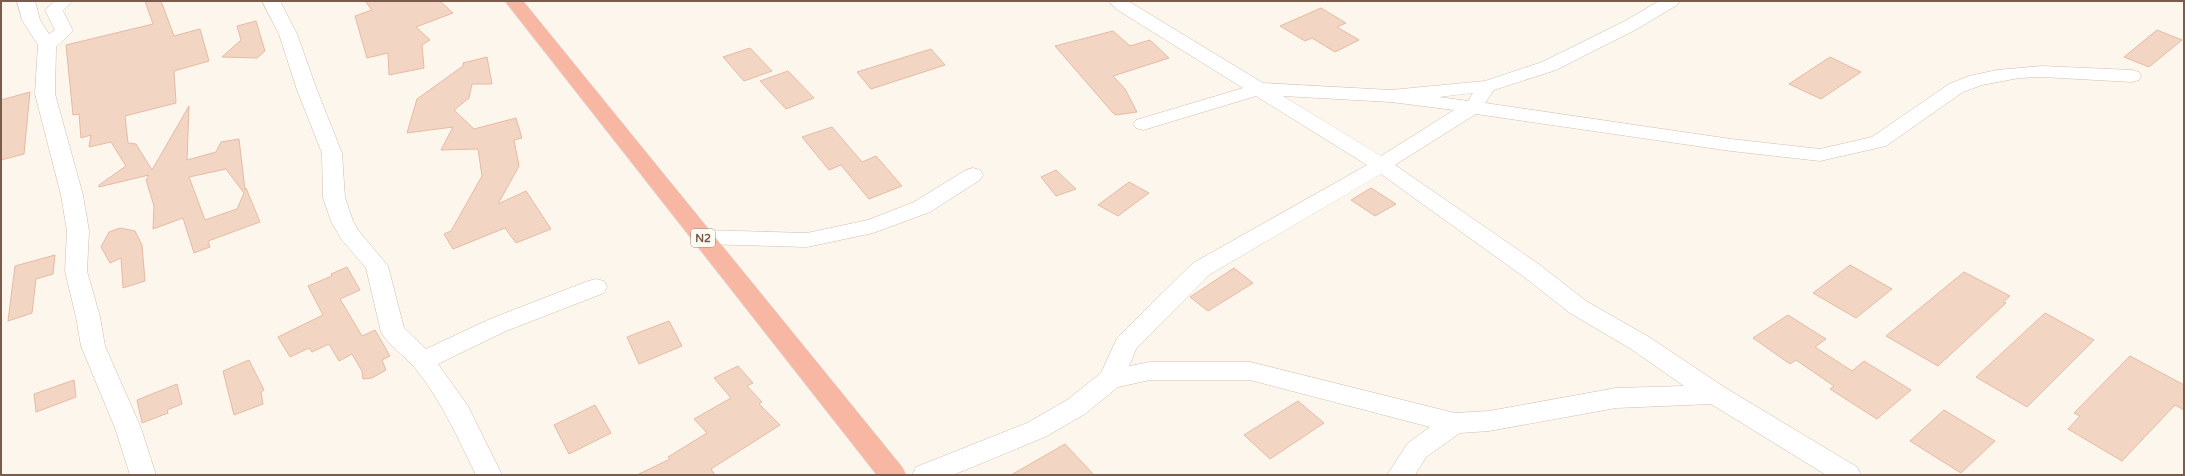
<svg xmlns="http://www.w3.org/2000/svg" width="2185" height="476" viewBox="0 0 2185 476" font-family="'Varela Round',sans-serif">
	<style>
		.building { fill: #f3d5c3; stroke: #e6bba3; fill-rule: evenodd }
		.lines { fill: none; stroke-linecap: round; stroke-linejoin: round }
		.street-casing { stroke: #d1beb0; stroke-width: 1 }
		.highway-casing { stroke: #dad1cd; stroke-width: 1 }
		.street { fill: #fff; fill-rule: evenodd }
		.highway { fill: #f7b7a3; fill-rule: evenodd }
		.labels { text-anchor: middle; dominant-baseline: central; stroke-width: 3.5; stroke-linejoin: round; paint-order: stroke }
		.shield { fill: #fffaf3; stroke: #a28b7f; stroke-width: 1 }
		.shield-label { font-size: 11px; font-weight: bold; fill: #7a5c4d }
	</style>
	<rect width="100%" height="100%" fill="#fdf6ec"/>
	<!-- building -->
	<g class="building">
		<path d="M 145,1 L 161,1 L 174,36 L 200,29 L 209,61 L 174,71 L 176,103 L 125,116 L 128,143 L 136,144 L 152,170 L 189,106 L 187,160 L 216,152 L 221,142 L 239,139 L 245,190 L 246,188 L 260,222 L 208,241 L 210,247 L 194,253 L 183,218 L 153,229 L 154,206 L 146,180 L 149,175 L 99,187 L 99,185 L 126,166 L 111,142 L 89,147 L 91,135 L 81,138 L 79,114 L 73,115 L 66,45 L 153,24 ZM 226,169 L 244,193 L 237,209 L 205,220 L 189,177 Z"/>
		<path d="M 365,1 L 440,1 L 453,13 L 416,27 L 430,40 L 422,45 L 424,68 L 389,75 L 388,53 L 367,58 L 355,16 L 372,10 Z"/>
		<path d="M 1321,8 L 1346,23 L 1337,27 L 1359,40 L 1335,52 L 1312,38 L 1305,41 L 1280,26 Z"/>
		<path d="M 256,21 L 265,51 L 257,58 L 222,57 L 241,40 L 237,26 Z"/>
		<path d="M 2157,30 L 2182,40 L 2149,67 L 2124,57 Z"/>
		<path d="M 1113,31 L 1130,46 L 1150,40 L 1169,58 L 1113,76 L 1125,89 L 1137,112 L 1116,115 L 1113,113 L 1055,46 Z"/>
		<path d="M 750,48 L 772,71 L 744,81 L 723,57 Z"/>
		<path d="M 931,49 L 945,65 L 871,89 L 857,72 Z"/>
		<path d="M 487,57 L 492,84 L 472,84 L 469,98 L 454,110 L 474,129 L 516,118 L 522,138 L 514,140 L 519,166 L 498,204 L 526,191 L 551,229 L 516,243 L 505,228 L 453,249 L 444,234 L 451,231 L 482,176 L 478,149 L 441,150 L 453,127 L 407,133 L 417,99 L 463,66 L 463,63 Z"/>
		<path d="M 1830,57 L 1861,72 L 1821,99 L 1789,84 Z"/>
		<path d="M 788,71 L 814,98 L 786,109 L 760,81 Z"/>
		<path d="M 30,92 L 24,154 L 1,160 L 1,100 Z"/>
		<path d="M 832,127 L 862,162 L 876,156 L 902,186 L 869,199 L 841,165 L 829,170 L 802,137 Z"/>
		<path d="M 1056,170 L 1076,189 L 1056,196 L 1041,177 Z"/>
		<path d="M 1129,182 L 1149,193 L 1118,216 L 1098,205 Z"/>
		<path d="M 1371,188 L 1396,204 L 1375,216 L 1351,200 Z"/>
		<path d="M 120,228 L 135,231 L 142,245 L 145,281 L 123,288 L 121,258 L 110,263 L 101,247 L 109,232 Z"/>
		<path d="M 55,255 L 53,274 L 36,279 L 32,313 L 8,321 L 15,266 Z"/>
		<path d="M 1850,265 L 1892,289 L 1856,318 L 1813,293 Z"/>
		<path d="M 347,267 L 360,290 L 340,299 L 362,336 L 375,330 L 390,356 L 382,360 L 386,370 L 372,378 L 363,379 L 362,371 L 352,354 L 339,361 L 329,344 L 312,352 L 309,348 L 290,357 L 278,337 L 323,315 L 308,286 L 332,276 L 331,274 Z"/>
		<path d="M 1234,268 L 1253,283 L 1208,311 L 1190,297 Z"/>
		<path d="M 1964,272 L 2010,296 L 2003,302 L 2006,303 L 1938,366 L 1886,336 Z"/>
		<path d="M 2045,313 L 2094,340 L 2027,407 L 1976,377 Z"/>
		<path d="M 1788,315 L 1826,339 L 1815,347 L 1852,371 L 1864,361 L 1911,390 L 1877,419 L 1830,389 L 1834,386 L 1796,360 L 1790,364 L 1753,338 Z"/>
		<path d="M 669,321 L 682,346 L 639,364 L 627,337 Z"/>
		<path d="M 2130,356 L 2184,385 L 2184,410 L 2175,405 L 2122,461 L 2068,429 L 2080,416 L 2074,413 Z"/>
		<path d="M 249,360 L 264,390 L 261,392 L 263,404 L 234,415 L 223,371 Z"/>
		<path d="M 738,366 L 753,383 L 747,386 L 762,402 L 759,404 L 780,425 L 711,469 L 715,475 L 637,475 L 670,459 L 668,457 L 707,433 L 694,419 L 731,398 L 714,378 Z"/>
		<path d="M 74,380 L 76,397 L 36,412 L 34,394 Z"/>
		<path d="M 177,384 L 182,404 L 167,410 L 168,413 L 142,423 L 137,400 Z"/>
		<path d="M 1298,401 L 1324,423 L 1270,459 L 1244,435 Z"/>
		<path d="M 595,405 L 611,433 L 569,454 L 554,425 Z"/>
		<path d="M 1944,410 L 1995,441 L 1961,473 L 1910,441 Z"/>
		<path d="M 1065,444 L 1094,475 L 1011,475 Z"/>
	</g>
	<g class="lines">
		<!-- street casing -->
		<g class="street-casing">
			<g id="street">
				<path d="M 17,1 L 35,1 L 40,20 L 49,34 L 55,30 L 45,10 L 54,1 L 73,1 L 63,11 L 73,31 L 56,47 L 55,94 L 83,195 L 89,231 L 87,271 L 100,317 L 105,346 L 141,428 L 156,475 L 130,475 L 115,428 L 81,346 L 76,317 L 65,271 L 67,231 L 61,195 L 35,94 L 38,45 L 22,20 Z"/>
				<path d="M 262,1 L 280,1 L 297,34 L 317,90 L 342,153 L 345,198 L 353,221 L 358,230 L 388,266 L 404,328 L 426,349 L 490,319 L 588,281 L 596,279 L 604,281 L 607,287 L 604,293 L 506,331 L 438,364 L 468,406 L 502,475 L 476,475 C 458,438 441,400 415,368 C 404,355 389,346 381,332 L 366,268 L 341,239 L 331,221 L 323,198 L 322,153 L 297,90 L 279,34 Z"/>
				<path d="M 1109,1 L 1128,1 L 1263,83 L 1391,90 L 1485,81 L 1542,62 L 1625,21 L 1659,1 L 1680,1 L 1677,5 L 1637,29 L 1556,70 L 1494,90 L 1485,103 L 1731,139 L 1820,149 L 1872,137 L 1949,84 L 1969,76 L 1997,70 L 2042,66 L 2132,70 L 2139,72 L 2141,76 L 2139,80 L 2132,82 L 2042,77 L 2019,78 L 1982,85 L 1963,92 L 1886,146 L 1820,161 L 1731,151 L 1476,114 L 1395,165 L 1540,265 L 1586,301 L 1649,337 L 1724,387 L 1857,467 L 1861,475 L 1826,475 L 1711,404 L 1616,408 L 1489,431 L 1460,433 L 1426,457 L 1415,475 L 1387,475 L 1408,443 L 1430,427 L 1250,380 L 1150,380 L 1118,387 L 1085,414 L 1045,437 L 953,475 L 912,475 L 916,467 L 1027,423 L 1067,400 L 1101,373 L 1117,338 L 1193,263 L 1367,165 L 1256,96 L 1150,128 L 1143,130 L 1136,128 L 1133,124 L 1136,120 L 1243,88 L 1116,9 ZM 1473,93 L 1468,101 L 1439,97 ZM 1283,96 L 1391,102 L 1454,110 L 1381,156 ZM 1381,174 L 1524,277 L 1570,313 L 1631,349 L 1684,386 L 1616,388 L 1489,411 L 1455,413 L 1250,362 L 1150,362 L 1129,366 L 1136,349 L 1209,275 Z"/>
				<path d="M 973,168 L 980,170 L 983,175 L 980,180 L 930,212 L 873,233 L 807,247 L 702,244 L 694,242 L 691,237 L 694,232 L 702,230 L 807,233 L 868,220 L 914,202 L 966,170 Z"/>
			</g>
		</g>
		<!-- highway casing -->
		<g class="highway-casing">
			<path id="highway" d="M 505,1 L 523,1 L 902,467 L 906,475 L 877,475 Z"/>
		</g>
		<!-- street -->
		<use href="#street" class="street"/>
		<!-- highway -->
		<use href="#highway" class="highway"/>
	</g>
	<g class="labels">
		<!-- shield labels -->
		<rect class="shield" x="691" y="229" width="24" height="18" rx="3"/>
		<g class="shield-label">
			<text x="703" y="238">N2</text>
		</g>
	</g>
	<!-- border -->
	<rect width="2185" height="476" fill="none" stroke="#7a5c4d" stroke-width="4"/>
</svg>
